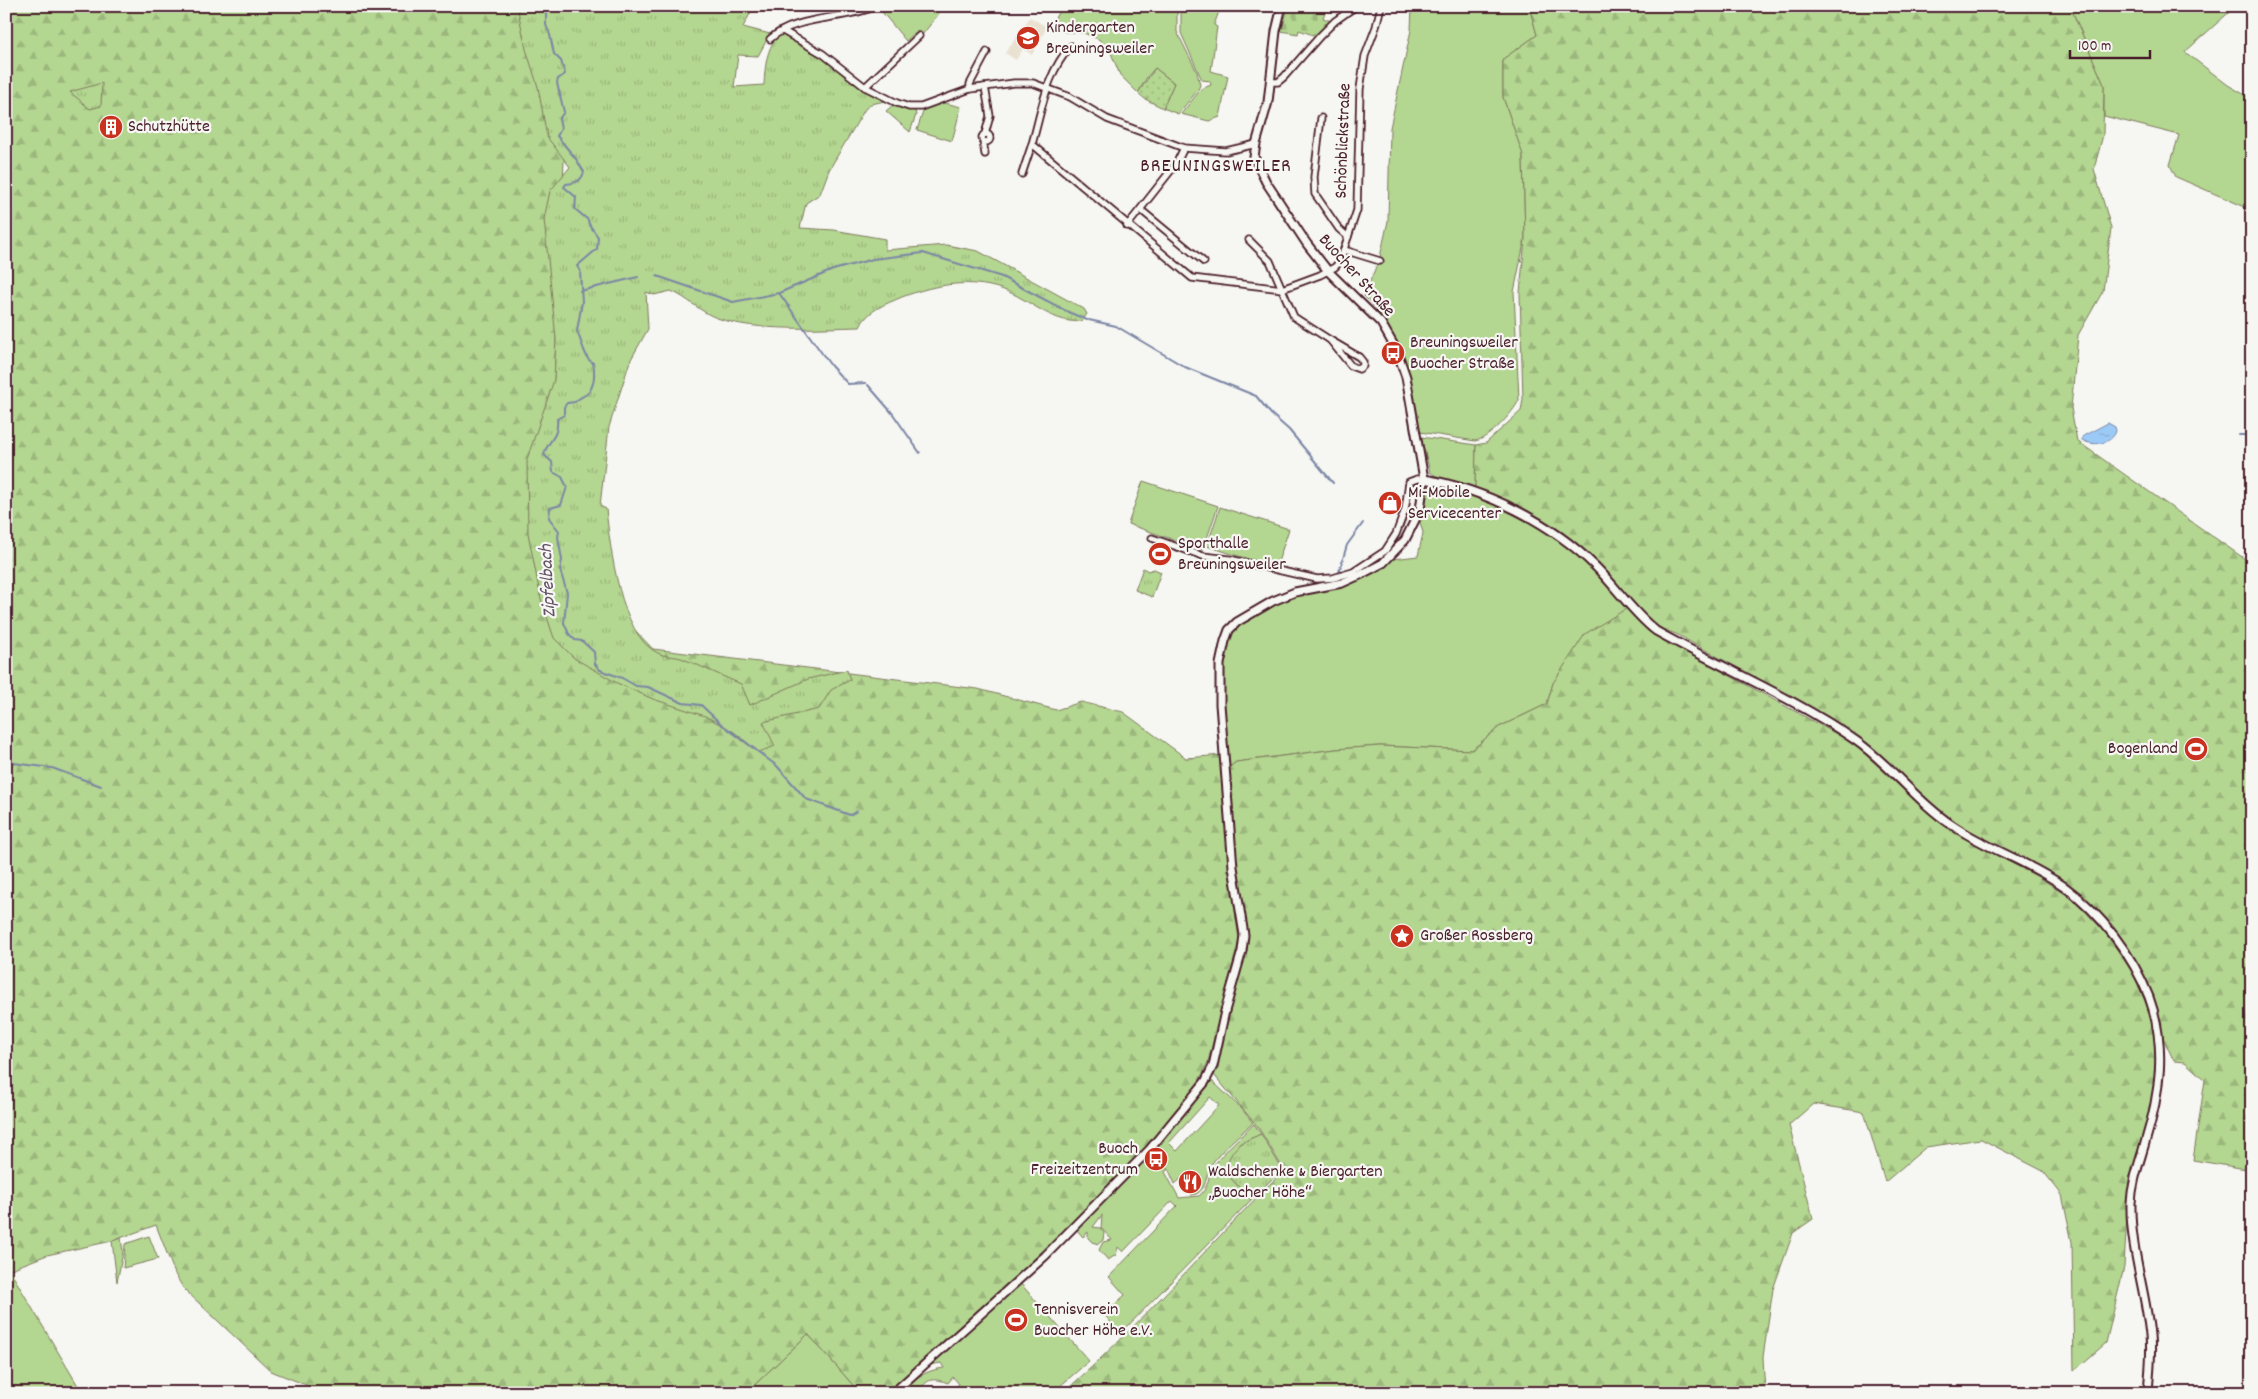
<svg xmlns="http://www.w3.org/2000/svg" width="2258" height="1399" viewBox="0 0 2258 1399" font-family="Dekko,sans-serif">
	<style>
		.built { fill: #eae2d1 }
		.grass { fill: #b3d690; stroke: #7e7a5e; fill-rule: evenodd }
		.forest { fill: url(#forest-firs); stroke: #7e7a5e }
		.cemetery { fill: url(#cemetery-stones); stroke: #7e7a5e }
		.park { fill: url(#park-tufts); stroke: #7e7a5e }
		.garden { fill: url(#garden-dots); stroke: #7e7a5e }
		.water { fill: url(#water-ripples); stroke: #7b86a5 }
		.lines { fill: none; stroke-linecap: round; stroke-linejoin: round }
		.stream { stroke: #7b86a5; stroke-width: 2 }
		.minor-casing { stroke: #4a1f2b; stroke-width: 9 }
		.tertiary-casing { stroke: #4a1f2b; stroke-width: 11 }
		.minor { stroke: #f6f6f2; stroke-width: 5.5 }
		.tertiary { stroke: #f6f6f2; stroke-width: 7 }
		.labels { text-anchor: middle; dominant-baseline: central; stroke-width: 4.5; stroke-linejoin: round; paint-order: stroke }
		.poi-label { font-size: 18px; fill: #4a1f2b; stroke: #f6f6f2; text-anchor: start }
		.street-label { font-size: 18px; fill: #4a1f2b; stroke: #f6f6f2 }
		.water-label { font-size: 19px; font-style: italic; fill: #635268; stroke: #f6f6f2 }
		.quarter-label { font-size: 20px; letter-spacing: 1px; fill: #4a1f2b; stroke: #f6f6f2 }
	</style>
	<defs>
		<pattern id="forest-firs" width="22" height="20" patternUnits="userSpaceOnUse" patternTransform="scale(1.25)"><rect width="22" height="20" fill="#b3d690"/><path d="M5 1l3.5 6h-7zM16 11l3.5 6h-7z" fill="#9bb77c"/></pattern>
		<pattern id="cemetery-stones" width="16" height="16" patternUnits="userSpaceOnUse" patternTransform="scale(1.25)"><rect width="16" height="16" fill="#b3d690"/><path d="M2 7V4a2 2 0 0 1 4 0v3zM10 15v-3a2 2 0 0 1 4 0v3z" fill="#9bb77c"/></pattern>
		<pattern id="park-tufts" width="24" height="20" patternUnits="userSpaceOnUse" patternTransform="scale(1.25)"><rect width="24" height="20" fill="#b3d690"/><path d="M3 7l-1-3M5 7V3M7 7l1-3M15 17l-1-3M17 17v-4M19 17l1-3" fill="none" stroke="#9bb77c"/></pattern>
		<pattern id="garden-dots" width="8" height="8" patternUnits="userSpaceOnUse" patternTransform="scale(1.25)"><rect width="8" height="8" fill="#b3d690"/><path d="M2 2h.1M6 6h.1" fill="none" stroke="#9bb77c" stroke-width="1.8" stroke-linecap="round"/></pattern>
		<pattern id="water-ripples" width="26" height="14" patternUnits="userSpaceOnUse" patternTransform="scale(1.25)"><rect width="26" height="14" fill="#9ccaf7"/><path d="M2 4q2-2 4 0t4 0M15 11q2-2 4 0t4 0" fill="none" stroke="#88add4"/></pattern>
	</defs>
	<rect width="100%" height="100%" fill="#f6f6f2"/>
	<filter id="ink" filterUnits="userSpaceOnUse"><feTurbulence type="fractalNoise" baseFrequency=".02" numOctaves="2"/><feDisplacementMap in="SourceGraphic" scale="10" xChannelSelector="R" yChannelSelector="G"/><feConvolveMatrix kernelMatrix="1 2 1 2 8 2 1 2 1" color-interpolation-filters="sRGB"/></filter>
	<g filter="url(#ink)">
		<!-- built -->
		<path class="built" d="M 1030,17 L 1047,27 L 1032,55 L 1023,49 L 1016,60 L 1005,53 Z"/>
		<!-- grass -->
		<g class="grass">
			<path d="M 877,6 L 941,6 L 938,15 L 922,35 L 917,31 L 906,41 Z"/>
			<path d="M 1062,6 L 1177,6 L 1177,32 L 1197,72 L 1200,85 L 1198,90 L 1178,114 L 1163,108 L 1174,83 L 1155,68 L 1147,77 L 1138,93 L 1120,75 L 1111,53 L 1100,40 L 1084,33 L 1065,32 L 1051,25 Z"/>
			<path d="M 1181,6 L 1221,6 L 1214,25 L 1217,27 L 1211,71 L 1228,76 L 1220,117 L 1209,121 L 1181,114 L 1201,89 L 1211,85 L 1210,81 L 1202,80 L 1181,33 Z"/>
			<path d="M 1412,6 L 1529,6 L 1537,35 L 1503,59 L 1503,97 L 1523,154 L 1525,238 L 1514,292 L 1519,400 C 1513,413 1489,439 1475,441 L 1420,432 C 1410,383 1401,332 1364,296 L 1380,257 L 1388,221 L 1390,128 L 1411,30 Z"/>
			<path d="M 2070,6 L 2236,6 L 2185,52 L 2228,85 L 2252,99 L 2252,210 L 2176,177 L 2170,165 L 2179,135 L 2104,116 L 2104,85 Z"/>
			<path d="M 941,102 L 961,107 L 952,141 L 917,130 L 924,109 Z"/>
			<path d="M 1421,437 L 1476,445 L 1475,489 L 1439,478 L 1430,472 Z"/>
			<path d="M 1143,481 L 1218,506 L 1203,550 L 1128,524 Z"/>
			<path d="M 1432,484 C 1471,482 1562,537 1591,565 C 1604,578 1617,593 1629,607 L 1553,683 L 1547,704 L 1499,727 L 1472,750 L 1380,746 L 1336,749 L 1236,762 L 1228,768 C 1225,729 1215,676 1228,638 C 1239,605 1348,578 1381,567 L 1393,559 L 1418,556 L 1423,533 L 1420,522 L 1425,509 L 1428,488 Z"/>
			<path d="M 1220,507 L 1289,529 L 1276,568 L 1207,546 Z"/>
			<path d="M 1212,1081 L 1241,1108 L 1253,1123 C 1238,1136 1222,1149 1211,1165 C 1205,1176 1207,1194 1191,1195 L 1195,1191 L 1193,1187 L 1199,1181 L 1190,1171 L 1175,1184 L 1168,1168 L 1165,1172 L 1179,1198 L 1199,1196 C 1210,1187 1207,1175 1215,1164 C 1226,1149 1240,1137 1254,1124 L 1261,1134 L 1239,1144 L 1225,1172 L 1251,1200 L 1120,1334 L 1104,1314 L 1125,1295 L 1109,1277 L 1177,1206 L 1172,1201 L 1123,1252 L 1118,1247 L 1116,1255 L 1108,1260 L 1099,1250 L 1103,1242 L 1112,1240 L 1101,1228 L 1102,1215 L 1093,1227 L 1100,1228 L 1104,1233 L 1103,1240 L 1098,1244 L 1092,1242 L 1088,1238 L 1088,1232 L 1083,1237 L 1076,1229 L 1171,1129 ZM 1210,1097 L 1219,1105 L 1177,1151 L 1169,1143 Z"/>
			<path d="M 149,1236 L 158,1259 L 123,1268 L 125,1244 Z"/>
			<path d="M 121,1238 L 123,1252 L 117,1282 L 112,1241 Z"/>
			<path d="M 9,1269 L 77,1384 L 83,1393 L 6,1393 L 6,1271 Z"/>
			<path d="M 1020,1283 L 1089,1361 L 1052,1393 L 948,1393 L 959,1384 L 953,1377 L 948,1383 C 922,1373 928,1389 911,1393 C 907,1394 902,1393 898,1393 C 911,1380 926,1370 944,1368 L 941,1363 L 929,1365 Z"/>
			<path d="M 808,1334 L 860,1393 L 746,1393 Z"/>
		</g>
		<!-- forest -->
		<g class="forest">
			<path d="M 6,6 L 571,6 L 547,539 L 653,649 L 978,689 L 1056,710 L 1081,702 L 1123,712 L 1186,758 L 1222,755 L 1229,865 L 1239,940 L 1208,1062 C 1186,1115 1134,1161 1094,1201 C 1027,1267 959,1330 890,1393 L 860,1393 L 808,1334 L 746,1393 L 326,1393 L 271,1371 L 183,1288 L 175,1274 L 156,1225 L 112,1241 L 47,1255 L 6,1271 Z"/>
			<path d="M 1529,6 L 2070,6 L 2104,85 L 2103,135 L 2094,169 L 2111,228 L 2103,291 L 2078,335 L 2071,408 L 2077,441 L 2252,564 L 2252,1170 L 2193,1160 L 2205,1080 L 2185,1062 L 2174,1061 L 2163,1038 L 2152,996 L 2139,968 L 2111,927 L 2073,889 L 2049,873 L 1965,828 L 1936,809 L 1874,749 L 1842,725 L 1676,634 L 1662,629 L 1646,618 L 1605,571 L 1503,500 L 1475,489 L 1476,445 L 1486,443 L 1521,411 L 1523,399 L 1520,293 L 1525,238 L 1523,155 L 1503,97 L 1503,59 L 1537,35 Z"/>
			<path d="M 1629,607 L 1648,631 L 1853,743 L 1932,816 L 1970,841 L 2040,878 L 2073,899 L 2105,932 L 2133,973 L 2153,1020 L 2159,1072 L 2147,1137 L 2129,1178 L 2124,1267 L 2106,1343 L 2074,1371 L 2072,1242 L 2062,1195 L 2043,1171 L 1981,1139 L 1926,1147 L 1885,1182 L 1864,1112 L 1813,1104 L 1789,1125 L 1813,1219 L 1793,1233 L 1773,1289 L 1763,1357 L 1765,1393 L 1063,1393 C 1142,1324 1210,1243 1284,1170 L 1258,1127 L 1214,1075 L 1224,1031 L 1246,952 L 1247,938 L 1234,845 L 1228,768 L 1236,762 L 1336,749 L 1380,746 L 1472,750 L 1499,727 L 1547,704 L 1553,683 L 1585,634 Z"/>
		</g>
		<!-- cemetery -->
		<path class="cemetery" d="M 1289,6 L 1327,6 L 1323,18 L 1331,21 L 1316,36 L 1299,30 L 1298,34 L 1281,31 Z"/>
		<!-- park -->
		<g class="park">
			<path d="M 517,6 L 754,6 L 743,27 L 770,34 L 758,56 L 738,55 L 734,87 L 764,85 C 765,67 766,51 777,36 L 783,35 L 821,55 L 868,92 L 885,101 L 871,104 L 865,109 L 829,170 L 820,194 L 806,203 L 800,228 L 834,230 L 885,239 L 885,250 L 946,245 L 978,251 L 1084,309 L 1087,314 L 1082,321 C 1056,325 1032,302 1009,292 C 974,277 936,284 902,297 C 886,304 867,310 860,327 C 817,328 758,332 717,318 C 700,312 688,298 671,291 L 654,295 L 646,292 L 648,329 L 630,361 L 609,427 L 600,506 L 606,509 C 610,546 620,636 658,653 C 665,657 674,656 681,658 C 701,666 721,676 741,684 L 750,705 L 808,679 L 847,670 L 850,680 L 831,690 L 819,709 L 763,722 L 775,746 L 759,752 L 734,732 L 705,716 L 653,699 L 617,683 L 574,658 L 554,638 L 541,599 L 528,533 L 527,459 L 554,380 L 556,339 L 544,219 L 550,191 L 570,167 L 547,137 L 538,87 L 526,49 Z"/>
			<path d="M 102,83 L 101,106 L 90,109 L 70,92 Z"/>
			<path d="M 894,104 L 915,111 L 916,115 L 910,132 L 886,111 Z"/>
			<path d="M 1143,568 L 1148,571 L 1154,569 L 1161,572 L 1152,597 L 1135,590 Z"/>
			<path d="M 1261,1134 L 1282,1169 L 1251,1200 L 1225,1172 C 1231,1147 1238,1144 1261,1134 Z"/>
		</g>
		<!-- garden -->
		<path class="garden" d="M 1155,68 L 1174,83 L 1163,108 L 1145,99 L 1138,93 Z"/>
		<!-- water -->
		<path class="water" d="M 2108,423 L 2115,427 L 2116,431 C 2112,444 2093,447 2082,440 L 2082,437 L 2085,435 Z"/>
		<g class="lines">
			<!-- stream -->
			<g class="stream">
				<path d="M 546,6 L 546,25 L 550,35 L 554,54 L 561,61 L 565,74 L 558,79 L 557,83 L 564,112 L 559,119 L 561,129 L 557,136 L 576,159 L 584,172 C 581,182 575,183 566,184 L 564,187 L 576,197 L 575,209 L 588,220 L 589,224 L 598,237 L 597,249 L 577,266 L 580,271 L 582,302 L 577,331 L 584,350 L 588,359 L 593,363 C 595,373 595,383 589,392 C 586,396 579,397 575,402 L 567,403 L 564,407 L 564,415 L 557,419 C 559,439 547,440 544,455 L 552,462 L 553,472 L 562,477 L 567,487 L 561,505 L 550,508 L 549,518 L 559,531 L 558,537 L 562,560 L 560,570 L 567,593 L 564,623 L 569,634 L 575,640 L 582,641 L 594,652 L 595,664 L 600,670 L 622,678 L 636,686 L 648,687 L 683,703 L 701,705 L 720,723 L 777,766 L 806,799 L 850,815 L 857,811"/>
				<path d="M 657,276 L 733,302 L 779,293 L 833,270 L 873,259 L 923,253 L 1002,277 L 1066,311 L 1087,320"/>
				<path d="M 580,291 L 638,277"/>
				<path d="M 779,293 L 831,366 L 848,384 L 866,383"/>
				<path d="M 1089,320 L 1116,326 L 1185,367 L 1256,396 L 1271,414 L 1289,430 L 1333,483"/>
				<path d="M 868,385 L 893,414 L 920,453"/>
				<path d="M 2239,435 L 2252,435"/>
				<path d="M 1339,572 L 1347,545 L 1363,523"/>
				<path d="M 6,762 L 52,768 L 101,786"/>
			</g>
			<!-- minor casing -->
			<g class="minor-casing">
				<g id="minor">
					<path d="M 783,31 L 823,54 L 865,87 L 897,103 L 909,107 L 921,107 L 970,89 L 1014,83 L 1033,83 L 1070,97 L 1107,119 L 1184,148 L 1226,151 L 1256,144"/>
					<path d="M 770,39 C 795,16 840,20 871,8"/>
					<path d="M 1071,46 C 1046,73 1042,110 1032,144 L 1192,278 L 1282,289 L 1320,275 L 1335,267 L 1340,261 L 1357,210 L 1360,89 L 1365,56 L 1376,27 L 1381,6"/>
					<path d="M 1270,82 L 1278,82 L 1284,77 L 1320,36 L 1335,21 L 1356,6"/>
					<path d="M 865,87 L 919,36"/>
					<path d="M 985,87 L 990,116 L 985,134"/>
					<path d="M 970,89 L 970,84 L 987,52"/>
					<path d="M 1321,118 L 1314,177 L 1315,194 L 1339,229 L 1348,237"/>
					<circle cx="986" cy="138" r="4"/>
					<path d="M 983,141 L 985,154"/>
					<path d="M 1022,174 L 1032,144"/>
					<path d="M 1141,210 L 1204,262"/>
					<path d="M 1127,226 L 1176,164 L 1184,148"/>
					<path d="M 1249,240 L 1270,261 L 1294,317 L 1330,340"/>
					<path d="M 1344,250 L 1380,261"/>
					<path d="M 1330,340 L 1359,357 L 1363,362 L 1363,366 L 1359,369 L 1351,366 Z"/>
					<path d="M 1152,538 L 1203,556 L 1229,559 L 1317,579 L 1333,578 L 1353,572 L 1385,551 L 1396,534 L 1405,510 L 1409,482 L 1417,479 L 1424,479"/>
				</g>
			</g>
			<!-- tertiary casing -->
			<g class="tertiary-casing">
				<g id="tertiary">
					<path d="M 1424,479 C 1485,489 1552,523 1596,567 C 1616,587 1633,613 1656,631 C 1720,667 1795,698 1855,740 C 1890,764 1915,800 1952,825 C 1987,849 2030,862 2065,887 C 2101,913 2133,956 2149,997 C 2167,1046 2160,1094 2145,1143 C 2139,1164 2132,1182 2131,1203 C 2130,1249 2146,1291 2150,1336 C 2152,1355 2149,1374 2148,1393"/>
					<path d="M 893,1393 L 1045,1256 L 1150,1149 L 1205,1082 L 1213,1066 L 1225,1011 L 1242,951 L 1244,935 L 1233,867 L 1220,704 L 1220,664 L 1225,641 L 1229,630 L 1237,622 L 1273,601 L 1295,592 L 1342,583 L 1362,574 L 1383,563 L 1405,540 L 1420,510 L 1424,479 L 1406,377 L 1397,351 L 1381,323 L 1328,271 L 1307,244 L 1266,182 L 1254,157 L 1256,144 L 1268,102 L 1276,31 L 1282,6"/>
				</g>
			</g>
			<!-- minor -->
			<use href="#minor" class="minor"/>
			<!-- tertiary -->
			<use href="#tertiary" class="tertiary"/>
		</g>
	</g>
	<!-- icons -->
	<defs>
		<g id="school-disc" transform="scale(1.25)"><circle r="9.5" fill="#c8321e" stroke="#f6f6f2"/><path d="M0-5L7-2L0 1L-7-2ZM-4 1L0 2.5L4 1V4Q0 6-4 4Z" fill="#fff"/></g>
		<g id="building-disc" transform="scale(1.25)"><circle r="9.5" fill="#c8321e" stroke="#f6f6f2"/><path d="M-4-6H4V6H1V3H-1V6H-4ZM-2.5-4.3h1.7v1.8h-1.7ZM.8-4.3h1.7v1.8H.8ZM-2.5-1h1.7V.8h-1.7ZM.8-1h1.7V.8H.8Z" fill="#fff"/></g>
		<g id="bus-disc" transform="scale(1.25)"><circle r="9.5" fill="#c8321e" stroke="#f6f6f2"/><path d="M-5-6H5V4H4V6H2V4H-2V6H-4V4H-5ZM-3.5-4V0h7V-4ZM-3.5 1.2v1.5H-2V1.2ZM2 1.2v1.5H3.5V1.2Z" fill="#fff"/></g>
		<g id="shop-disc" transform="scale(1.25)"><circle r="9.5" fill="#c8321e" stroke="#f6f6f2"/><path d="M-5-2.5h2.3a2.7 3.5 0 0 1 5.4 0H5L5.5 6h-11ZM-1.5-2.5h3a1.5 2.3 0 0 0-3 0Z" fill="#fff"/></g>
		<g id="stadium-disc" transform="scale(1.25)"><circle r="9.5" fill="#c8321e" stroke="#f6f6f2"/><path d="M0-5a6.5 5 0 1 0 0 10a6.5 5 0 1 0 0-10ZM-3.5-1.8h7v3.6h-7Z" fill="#fff"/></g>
		<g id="sight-disc" transform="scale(1.25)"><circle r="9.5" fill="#c8321e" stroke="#f6f6f2"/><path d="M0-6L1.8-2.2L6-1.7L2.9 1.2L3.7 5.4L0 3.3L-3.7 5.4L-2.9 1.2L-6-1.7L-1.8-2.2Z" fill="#fff"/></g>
		<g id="restaurant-disc" transform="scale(1.25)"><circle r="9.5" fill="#c8321e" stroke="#f6f6f2"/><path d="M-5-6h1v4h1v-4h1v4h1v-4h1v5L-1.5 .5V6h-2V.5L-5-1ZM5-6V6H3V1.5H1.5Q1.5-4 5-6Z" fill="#fff"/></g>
	</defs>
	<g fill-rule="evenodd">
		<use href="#school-disc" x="1028" y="38"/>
		<use href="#building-disc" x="111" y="127"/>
		<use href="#bus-disc" x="1393" y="353"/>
		<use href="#shop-disc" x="1390" y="503"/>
		<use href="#stadium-disc" x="1160" y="554"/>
		<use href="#stadium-disc" x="2196" y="749"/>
		<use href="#sight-disc" x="1402" y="936"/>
		<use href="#bus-disc" x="1156" y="1159"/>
		<use href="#restaurant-disc" x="1190" y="1182"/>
		<use href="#stadium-disc" x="1016" y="1320"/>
	</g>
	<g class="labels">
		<!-- poi labels -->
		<g class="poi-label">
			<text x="1046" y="28">Kindergarten<tspan x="1046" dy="21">Breuningsweiler</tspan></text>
			<text x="128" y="127">Schutzhütte</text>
			<text x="1410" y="343">Breuningsweiler<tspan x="1410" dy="21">Buocher Straße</tspan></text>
			<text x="1408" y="493">Mi-Mobile<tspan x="1408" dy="21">Servicecenter</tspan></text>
			<text x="1178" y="544">Sporthalle<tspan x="1178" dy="21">Breuningsweiler</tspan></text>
			<text x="2178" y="749" text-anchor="end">Bogenland</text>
			<text x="1420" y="936">Großer Rossberg</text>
			<text x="1138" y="1149" text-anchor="end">Buoch<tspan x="1138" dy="21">Freizeitzentrum</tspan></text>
			<text x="1208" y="1172">Waldschenke &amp; Biergarten<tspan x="1208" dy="21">„Buocher Höhe“</tspan></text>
			<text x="1034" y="1310">Tennisverein<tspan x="1034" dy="21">Buocher Höhe e.V.</tspan></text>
		</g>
		<!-- street labels -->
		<g class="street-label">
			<text transform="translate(1344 141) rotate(-88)">Schönblickstraße</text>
			<text transform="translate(1356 276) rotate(48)">Buocher Straße</text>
		</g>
		<!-- water labels -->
		<g class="water-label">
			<text transform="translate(549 581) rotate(-93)">Zipfelbach</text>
		</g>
		<!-- quarter labels -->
		<g class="quarter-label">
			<text x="1216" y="167">BREUNINGSWEILER</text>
		</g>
	</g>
	<!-- margin -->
	<rect width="2258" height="1399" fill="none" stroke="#f6f6f2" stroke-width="25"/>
	<rect x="12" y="12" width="2233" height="1374" fill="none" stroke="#4a1f2b" stroke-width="2" filter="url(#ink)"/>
	<!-- scale -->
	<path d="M2070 50v8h80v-8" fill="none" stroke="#4a1f2b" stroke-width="2.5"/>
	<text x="2078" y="50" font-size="15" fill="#4a1f2b" stroke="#f6f6f2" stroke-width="4" paint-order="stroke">100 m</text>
</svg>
